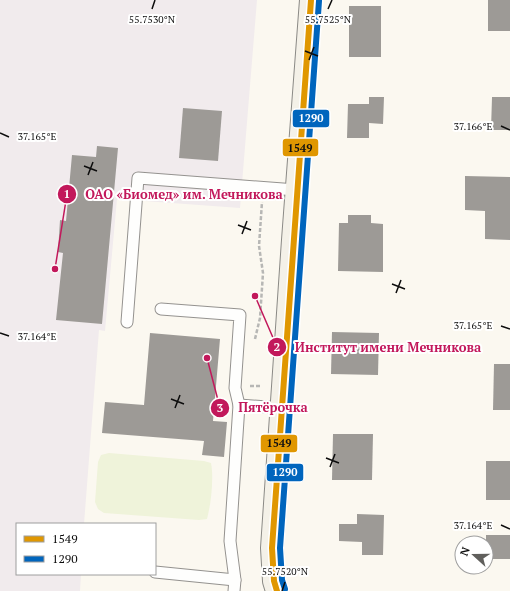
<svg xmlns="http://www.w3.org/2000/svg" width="510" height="591" viewBox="0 0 510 591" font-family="'PT Serif',serif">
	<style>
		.industrial { fill: #f1ebed }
		.pitch { fill: #eff3da }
		.building { fill: #9d9a96 }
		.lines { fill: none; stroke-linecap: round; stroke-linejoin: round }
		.service-casing { stroke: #94928f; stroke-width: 13 }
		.secondary-casing { stroke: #8a8985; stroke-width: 24 }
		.path { stroke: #b7b7b5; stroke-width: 2.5; stroke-dasharray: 4 2; stroke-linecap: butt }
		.service { stroke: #fefefd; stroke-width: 11 }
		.secondary { stroke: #f4f1e8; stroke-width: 22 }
		.bus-1-casing { stroke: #fff; stroke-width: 9 }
		.bus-2-casing { stroke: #fff; stroke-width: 9 }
		.bus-1 { stroke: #e09701; stroke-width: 6 }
		.bus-2 { stroke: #0065bd; stroke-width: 6 }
		.ticks { fill: none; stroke: #0c0c0c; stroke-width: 1.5 }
		.ticks-label { font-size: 10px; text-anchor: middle; fill: #0c0c0c; stroke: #fff; stroke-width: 4; stroke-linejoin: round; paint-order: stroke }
		.leader { fill: none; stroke: #c2185b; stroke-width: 1.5 }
		.callout-dot { fill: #c2185b; stroke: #fff; stroke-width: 1.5 }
		.mark-label { font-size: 12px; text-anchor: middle; font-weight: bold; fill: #fff }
		.callout-label { font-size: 13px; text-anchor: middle; font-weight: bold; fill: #c2185b; stroke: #fff; stroke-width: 4; stroke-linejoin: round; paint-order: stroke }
		.line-badge { stroke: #fff; stroke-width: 1.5 }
		.badge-label { font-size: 11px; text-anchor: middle; font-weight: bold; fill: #fff }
		.pale-badge-label { font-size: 11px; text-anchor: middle; font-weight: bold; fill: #111 }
	</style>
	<rect width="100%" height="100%" fill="#fbf8f0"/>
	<!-- industrial -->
	<path class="industrial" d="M 0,0 L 257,0 L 240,208 L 117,199 L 105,331 L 99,330 L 84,524 L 17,524 L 17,574 L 81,574 L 80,591 L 0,591 Z"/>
	<!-- pitch -->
	<path class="pitch" d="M 109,453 L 204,461 L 211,463 C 214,478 211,504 207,519 L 199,520 L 104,513 L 98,509 L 95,502 L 98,462 L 101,455 Z"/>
	<!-- building -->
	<g class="building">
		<rect x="488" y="0" width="22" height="31"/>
		<rect x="349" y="6" width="32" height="51"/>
		<path d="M 369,97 L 384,97 L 383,124 L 369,123 L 369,138 L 347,138 L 348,104 L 369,104 Z"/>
		<path d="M 492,97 L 510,97 L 510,130 L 491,130 Z"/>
		<path d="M 183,108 L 222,111 L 218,161 L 179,158 Z"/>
		<path d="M 97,146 L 118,148 L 102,324 L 56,320 L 63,253 L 58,252 L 60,220 L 66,221 L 72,155 L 96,157 Z"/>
		<path d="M 465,176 L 510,177 L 510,240 L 485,239 L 485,211 L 465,210 Z"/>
		<path d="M 348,215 L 371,215 L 371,223 L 383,224 L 383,272 L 338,271 L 339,223 L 348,223 Z"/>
		<path d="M 332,332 L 379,333 L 378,375 L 331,374 Z"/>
		<path d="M 150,333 L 220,339 L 213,421 L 227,422 L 224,457 L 202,455 L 204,441 L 102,433 L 105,402 L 144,405 Z"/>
		<path d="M 494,364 L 510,364 L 510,410 L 493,410 Z"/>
		<path d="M 333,434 L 373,434 L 372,480 L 332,480 Z"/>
		<rect x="486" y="461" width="24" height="39"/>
		<path d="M 357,514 L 384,515 L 383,555 L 362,555 L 362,542 L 339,541 L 339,524 L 357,524 Z"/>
		<rect x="486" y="535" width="24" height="24"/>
	</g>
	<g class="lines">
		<!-- service casing -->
		<g class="service-casing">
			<g id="service">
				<path d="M 161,309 L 240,315 L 235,388 L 239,405"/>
				<path d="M 127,322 L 138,178 L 296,190"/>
				<path d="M 155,572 L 235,580"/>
				<path d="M 234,591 L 235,580 L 230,541 L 239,405 L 281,408"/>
			</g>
		</g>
		<!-- secondary casing -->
		<g class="secondary-casing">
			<path id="secondary" d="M 277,591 L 274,581 L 272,548 L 293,240 L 311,0"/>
		</g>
		<!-- path -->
		<g class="path">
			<path d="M 255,339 L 260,318 L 263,273 L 259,246 L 262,202"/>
			<path d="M 250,386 L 262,386"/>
		</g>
		<!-- service -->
		<use href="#service" class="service"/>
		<!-- secondary -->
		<use href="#secondary" class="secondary"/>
		<!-- bus-1 casing -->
		<g class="bus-1-casing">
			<path id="bus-1" d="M 277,591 L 274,581 L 272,548 L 311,0"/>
		</g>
		<!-- bus-2 casing -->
		<g class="bus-2-casing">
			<path id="bus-2" d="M 285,589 L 282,580 L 280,548 L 319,1"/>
		</g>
		<!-- bus-1 -->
		<use href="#bus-1" class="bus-1"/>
		<!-- bus-2 -->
		<use href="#bus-2" class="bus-2"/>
	</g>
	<!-- ticks -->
	<path class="ticks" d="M 152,9 L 155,0M 328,9 L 332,0M 305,51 L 318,56M 309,60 L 314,47M 501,126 L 510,130M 0,133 L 9,137M 84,166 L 97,171M 88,175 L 93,162M 238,225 L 251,230M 242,234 L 247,221M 392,284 L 405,289M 396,293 L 401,280M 501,326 L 510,329M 0,333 L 9,336M 171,399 L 184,404M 175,408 L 180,395M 326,458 L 339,463M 330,467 L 335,454M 501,525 L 510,529M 282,591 L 285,582"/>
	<g class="ticks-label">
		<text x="152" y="23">55.7530°N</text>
		<text x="328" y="23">55.7525°N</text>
		<text x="473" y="130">37.166°E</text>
		<text x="37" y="140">37.165°E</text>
		<text x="473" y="329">37.165°E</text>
		<text x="37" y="340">37.164°E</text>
		<text x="473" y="529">37.164°E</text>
		<text x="285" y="575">55.7520°N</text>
	</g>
	<!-- callouts -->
	<path class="leader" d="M55 269L67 194M255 296L277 347M207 358L220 408"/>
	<g class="callout-dot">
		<circle cx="55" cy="269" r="4"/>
		<circle cx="255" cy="296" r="4"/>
		<circle cx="207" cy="358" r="4"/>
		<circle cx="67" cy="194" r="10"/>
		<circle cx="277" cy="347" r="10"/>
		<circle cx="220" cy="408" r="10"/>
	</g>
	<g class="mark-label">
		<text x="67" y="198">1</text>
		<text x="277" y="351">2</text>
		<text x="220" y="412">3</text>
	</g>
	<g class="callout-label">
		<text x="184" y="199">ОАО «Биомед» им. Мечникова</text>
		<text x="388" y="352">Институт имени Мечникова</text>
		<text x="273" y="412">Пятёрочка</text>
	</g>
	<g class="line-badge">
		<rect x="292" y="109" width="38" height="19" rx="4" fill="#0065bd"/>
		<rect x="282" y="138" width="37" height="19" rx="4" fill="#e09701"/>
		<rect x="260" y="434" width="38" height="19" rx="4" fill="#e09701"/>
		<rect x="266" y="463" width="38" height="19" rx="4" fill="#0065bd"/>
	</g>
	<g class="badge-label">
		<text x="311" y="122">1290</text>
		<text x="285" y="476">1290</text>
	</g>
	<g class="pale-badge-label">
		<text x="300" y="152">1549</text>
		<text x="279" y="447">1549</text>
	</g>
	<!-- legend -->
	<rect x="16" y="523" width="140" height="52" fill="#ffffff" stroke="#9e9e9e"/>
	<rect x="24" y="536" width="20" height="6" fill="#e09701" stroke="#9e9e9e"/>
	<text x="52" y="543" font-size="12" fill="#0c0c0c">1549</text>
	<rect x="24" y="556" width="20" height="6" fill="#0065bd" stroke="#9e9e9e"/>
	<text x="52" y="563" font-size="12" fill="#0c0c0c">1290</text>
	<!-- north arrow -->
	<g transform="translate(474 555) rotate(291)"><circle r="19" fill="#ffffff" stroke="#9e9e9e"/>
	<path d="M0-3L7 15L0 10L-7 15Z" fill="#605f5c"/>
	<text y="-6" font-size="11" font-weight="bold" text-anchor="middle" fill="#0c0c0c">N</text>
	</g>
</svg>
